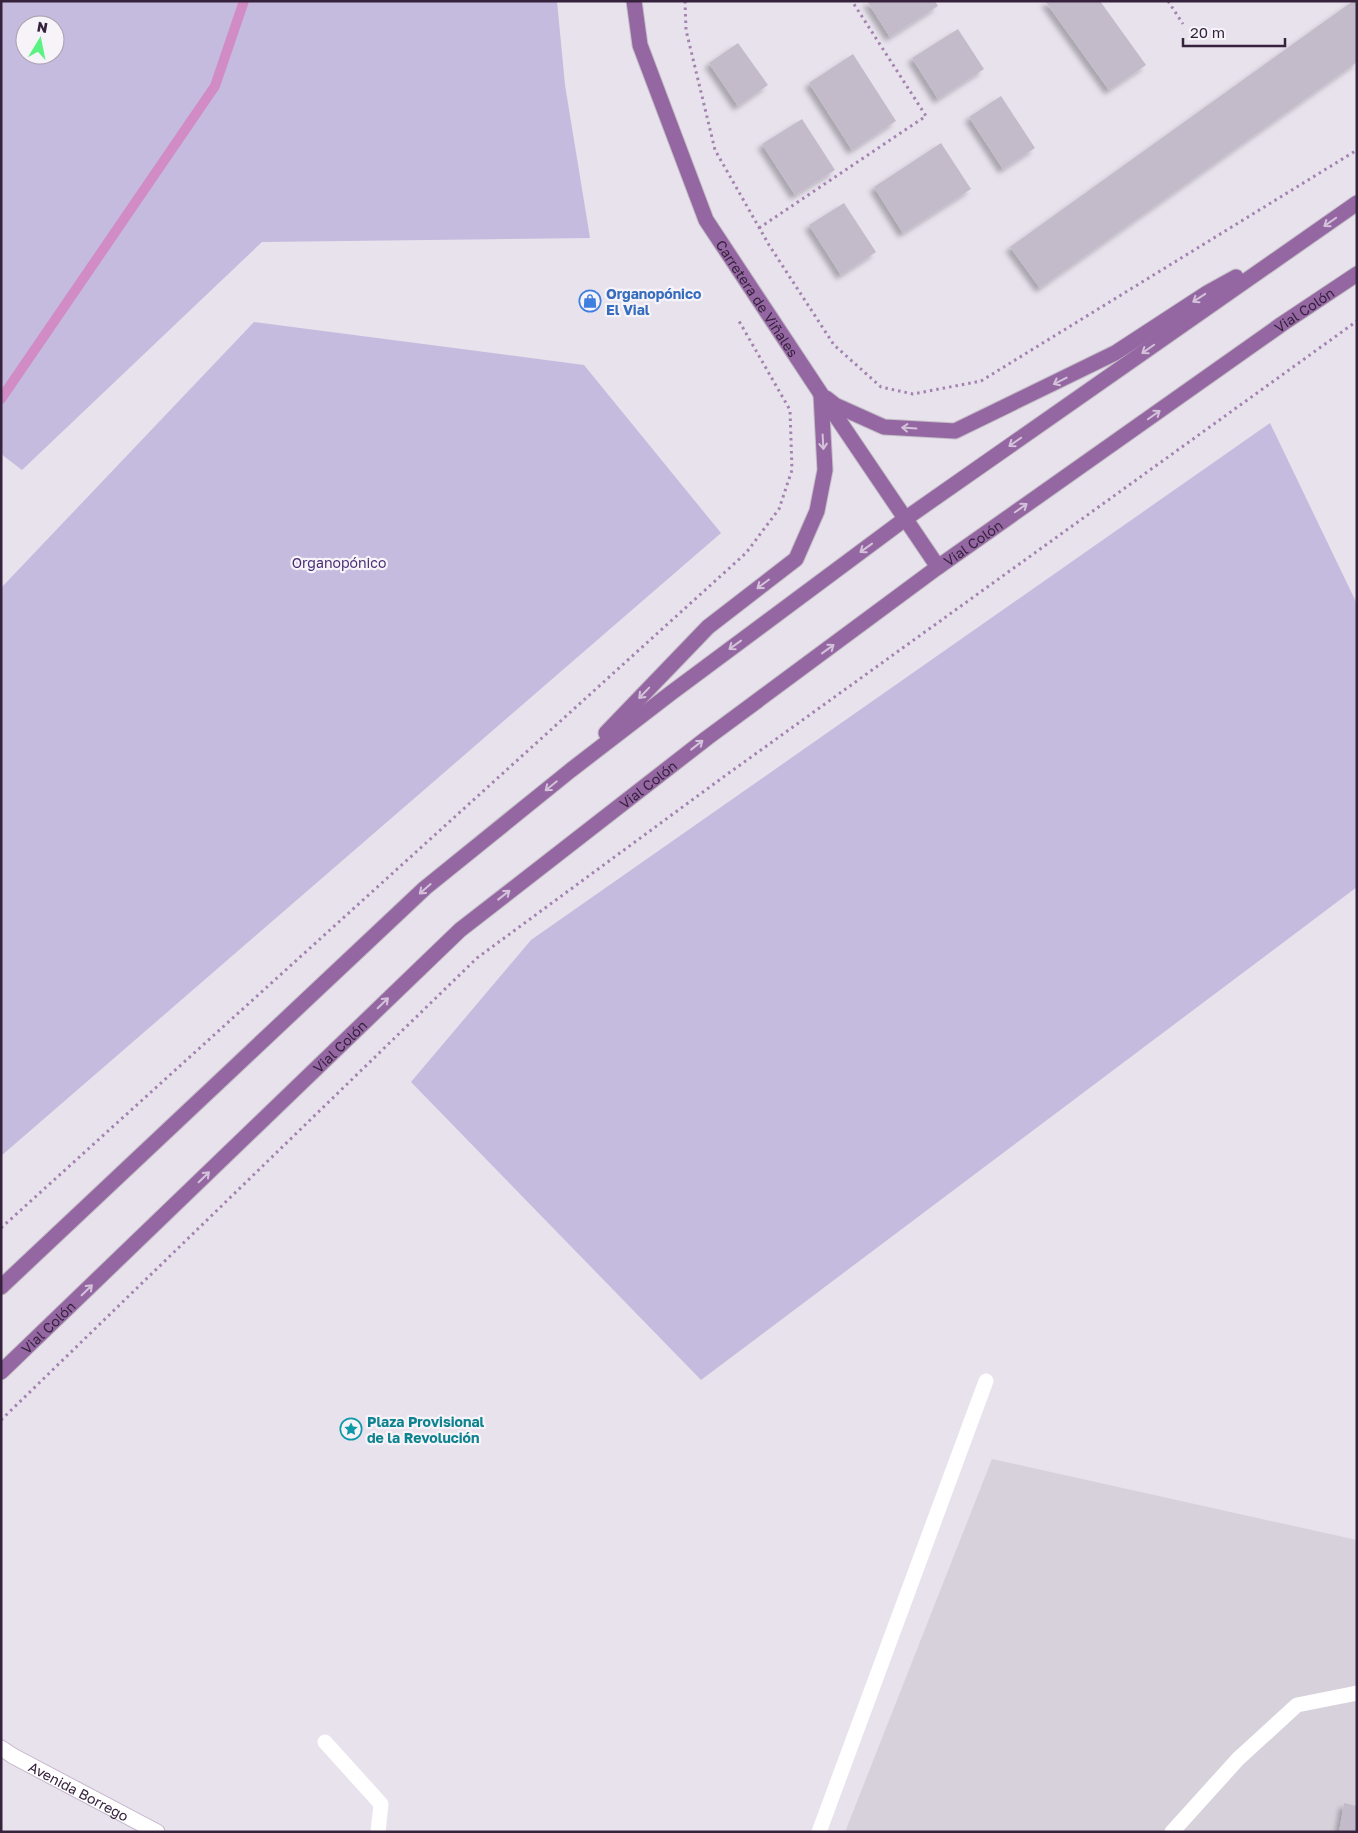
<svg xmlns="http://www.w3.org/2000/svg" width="1358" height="1833" viewBox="0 0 1358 1833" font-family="'Golos Text',sans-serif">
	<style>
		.built { fill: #d7d1dc }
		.green { fill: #c5bbde; fill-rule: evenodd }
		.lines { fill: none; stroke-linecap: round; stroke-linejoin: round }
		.stream { stroke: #d18bc5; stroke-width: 10 }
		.building { fill: #c4bbca; filter: url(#shadow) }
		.secondary-casing { stroke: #c5b6cc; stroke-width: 17 }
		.primary-casing { stroke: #c3bdc5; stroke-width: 17 }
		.path { stroke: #a383b0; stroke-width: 3; stroke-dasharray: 2.5 4; stroke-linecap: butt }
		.lane { stroke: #fff; stroke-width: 15 }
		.street { stroke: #fff; stroke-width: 15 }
		.secondary { stroke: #fff; stroke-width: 15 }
		.primary { stroke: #9467a2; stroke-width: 15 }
		.oneway { stroke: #d4c2db }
		.labels { text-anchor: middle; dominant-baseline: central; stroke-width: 4.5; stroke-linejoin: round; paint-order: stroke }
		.shop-label { font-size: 14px; font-weight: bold; fill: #366cbe; stroke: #f6f3f9; text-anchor: start }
		.street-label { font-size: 14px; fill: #37223e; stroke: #f6f3f9 }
		.park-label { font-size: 14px; fill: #4a2c75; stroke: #f6f3f9 }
		.culture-label { font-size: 14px; font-weight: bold; fill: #0d838f; stroke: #f6f3f9; text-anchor: start }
	</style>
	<defs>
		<filter id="shadow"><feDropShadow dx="-4.5" dy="4.5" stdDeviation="2.5" flood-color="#0004"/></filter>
	</defs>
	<rect width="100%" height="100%" fill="#e8e2ed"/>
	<!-- built -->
	<path class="built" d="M 992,1459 L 1357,1540 L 1357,1832 L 845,1832 Z"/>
	<!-- green -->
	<g class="green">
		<path d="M 1,1 L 557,1 L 565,85 L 590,238 L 262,242 L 22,470 L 1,454 ZM 25,25 L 55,25 L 55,55 L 25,55 Z"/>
		<path d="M 254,322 L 584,365 L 721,533 L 1,1156 L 1,588 Z"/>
		<path d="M 1270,423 L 1357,604 L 1357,887 L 701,1380 L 411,1082 L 531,940 Z"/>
	</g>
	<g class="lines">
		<!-- stream -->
		<path class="stream" d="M 1,399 L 215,86 L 244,1"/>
	</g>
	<!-- building -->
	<g class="building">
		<path d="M 867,1 L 935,1 L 938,6 L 890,37 Z"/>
		<path d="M 1045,1 L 1100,1 L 1146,65 L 1109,90 Z"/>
		<path d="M 1353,1 L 1357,1 L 1357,62 L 1040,288 L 1010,247 Z"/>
		<path d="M 958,29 L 984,69 L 938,99 L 912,58 Z"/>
		<path d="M 738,43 L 768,85 L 738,106 L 709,63 Z"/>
		<path d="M 853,54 L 896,121 L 852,150 L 809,83 Z"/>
		<path d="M 1001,96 L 1035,148 L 1003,169 L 969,117 Z"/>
		<path d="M 802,119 L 835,170 L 795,195 L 762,144 Z"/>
		<path d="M 941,143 L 971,189 L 903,233 L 874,187 Z"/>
		<path d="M 844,203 L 876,252 L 841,275 L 809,225 Z"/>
		<path d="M 1344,1803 L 1357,1806 L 1357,1832 L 1339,1832 Z"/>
	</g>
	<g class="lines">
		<!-- secondary casing -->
		<g class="secondary-casing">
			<g id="secondary">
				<path id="s1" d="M 1,1748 L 13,1756 L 157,1832"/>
			</g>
		</g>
		<!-- primary casing -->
		<g class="primary-casing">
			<g id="primary">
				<path id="s2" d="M 634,1 L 640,45 L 706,220 L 821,394 L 938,567"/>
				<path d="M 826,398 L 835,405 L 884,427 L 955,431 L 1115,353 L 1207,293 L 1236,277"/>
				<path d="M 606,733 L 708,627 L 796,559 L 817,511 L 825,470 L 821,395"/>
				<path d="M 1,1287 L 425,888 L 571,770 L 671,693 L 905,519 L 1357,203"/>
				<path id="s3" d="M 1,1372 L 460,930 L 707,738 L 938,567 L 1282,324 L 1357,274"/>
			</g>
		</g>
		<!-- path -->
		<g class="path">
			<path d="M 685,1 L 686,30 L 715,150 L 769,245 L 834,345 L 881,387 L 913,394 L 981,381 L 1357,150"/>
			<path d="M 1168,1 L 1183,24"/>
			<path d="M 759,228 L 926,116 L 852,1"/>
			<path d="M 1,1228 L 746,553 L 779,509 L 792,470 L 790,410 L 739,321"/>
			<path d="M 1,1420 L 477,958 L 722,778 L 1357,321"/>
		</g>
		<!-- lane -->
		<g class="lane">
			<path d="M 325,1742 L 381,1804 L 378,1832"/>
			<path d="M 1172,1832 L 1238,1759 L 1297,1705 L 1357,1693"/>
		</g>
		<!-- street -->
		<path class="street" d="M 819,1832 L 986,1381"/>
		<!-- secondary -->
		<use href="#secondary" class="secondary"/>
		<!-- primary -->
		<use href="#primary" class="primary"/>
	</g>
	<!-- one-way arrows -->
	<defs><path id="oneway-shaft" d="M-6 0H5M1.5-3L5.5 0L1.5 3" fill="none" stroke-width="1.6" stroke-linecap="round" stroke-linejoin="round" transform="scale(1.25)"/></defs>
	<g class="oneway">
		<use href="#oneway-shaft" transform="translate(1330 222) rotate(145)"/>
		<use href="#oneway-shaft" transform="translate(1199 298) rotate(147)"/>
		<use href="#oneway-shaft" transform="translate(1148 349) rotate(145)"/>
		<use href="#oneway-shaft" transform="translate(1060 381) rotate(153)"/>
		<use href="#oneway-shaft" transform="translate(1154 415) rotate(-35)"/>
		<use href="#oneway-shaft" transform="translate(909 428) rotate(-176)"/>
		<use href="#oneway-shaft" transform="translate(823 442) rotate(87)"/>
		<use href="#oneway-shaft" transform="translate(1015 442) rotate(145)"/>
		<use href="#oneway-shaft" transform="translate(1021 508) rotate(-35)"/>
		<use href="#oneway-shaft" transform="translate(866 548) rotate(144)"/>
		<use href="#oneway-shaft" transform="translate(763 584) rotate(143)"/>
		<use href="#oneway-shaft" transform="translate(735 645) rotate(144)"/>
		<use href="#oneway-shaft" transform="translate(828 649) rotate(-36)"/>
		<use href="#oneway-shaft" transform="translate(644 693) rotate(134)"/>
		<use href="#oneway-shaft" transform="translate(697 745) rotate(-38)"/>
		<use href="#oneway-shaft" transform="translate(551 786) rotate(141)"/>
		<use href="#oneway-shaft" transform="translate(425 889) rotate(139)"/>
		<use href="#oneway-shaft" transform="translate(504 895) rotate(-38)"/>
		<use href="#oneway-shaft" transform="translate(383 1003) rotate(-44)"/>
		<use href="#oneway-shaft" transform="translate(204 1177) rotate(-44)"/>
		<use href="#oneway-shaft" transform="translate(87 1290) rotate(-44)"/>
	</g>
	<!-- icons -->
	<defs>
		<g id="shop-ring" transform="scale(1.125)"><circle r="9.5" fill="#f6f3f9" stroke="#3f7fe0" stroke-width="1.5"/><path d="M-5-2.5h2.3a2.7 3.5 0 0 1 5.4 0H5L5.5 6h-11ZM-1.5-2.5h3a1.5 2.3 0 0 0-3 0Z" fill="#3f7fe0"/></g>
		<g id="sight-ring" transform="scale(1.125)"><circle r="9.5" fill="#f6f3f9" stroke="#0f9aa8" stroke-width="1.5"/><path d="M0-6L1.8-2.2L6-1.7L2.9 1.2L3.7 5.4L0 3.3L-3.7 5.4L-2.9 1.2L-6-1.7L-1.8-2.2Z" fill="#0f9aa8"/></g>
	</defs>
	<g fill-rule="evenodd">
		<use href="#shop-ring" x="590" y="301"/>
		<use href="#sight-ring" x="351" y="1429"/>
	</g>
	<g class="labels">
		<!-- shop labels -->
		<g class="shop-label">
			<text x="606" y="293">Organopónico<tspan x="606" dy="16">El Vial</tspan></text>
		</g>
		<!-- street labels -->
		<g class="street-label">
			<text stroke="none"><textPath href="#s2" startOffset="325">Carretera de Viñales</textPath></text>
			<text stroke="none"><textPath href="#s3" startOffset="1685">Vial Colón</textPath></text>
			<text stroke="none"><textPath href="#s3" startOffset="1280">Vial Colón</textPath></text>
			<text stroke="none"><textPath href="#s3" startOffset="875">Vial Colón</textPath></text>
			<text stroke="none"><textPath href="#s3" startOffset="470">Vial Colón</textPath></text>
			<text stroke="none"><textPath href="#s3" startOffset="65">Vial Colón</textPath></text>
			<text stroke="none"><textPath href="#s1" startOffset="89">Avenida Borrego</textPath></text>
		</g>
		<!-- park labels -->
		<g class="park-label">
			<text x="339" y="562">Organopónico</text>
		</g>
		<!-- culture labels -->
		<g class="culture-label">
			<text x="367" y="1421">Plaza Provisional<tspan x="367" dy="16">de la Revolución</tspan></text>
		</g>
	</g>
	<!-- border -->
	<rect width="1358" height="1833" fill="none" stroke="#37223e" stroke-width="5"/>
	<!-- north arrow -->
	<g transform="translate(40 40) rotate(10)"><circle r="24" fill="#f6f3f9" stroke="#aa9fae"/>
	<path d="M0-4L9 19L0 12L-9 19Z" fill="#5bf283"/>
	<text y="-8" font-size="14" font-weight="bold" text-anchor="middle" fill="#37223e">N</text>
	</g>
	<!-- scale -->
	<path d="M1183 38v8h102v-8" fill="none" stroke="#37223e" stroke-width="2.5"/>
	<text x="1190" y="38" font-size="15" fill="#37223e" stroke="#f6f3f9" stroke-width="4" paint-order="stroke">20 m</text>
</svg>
